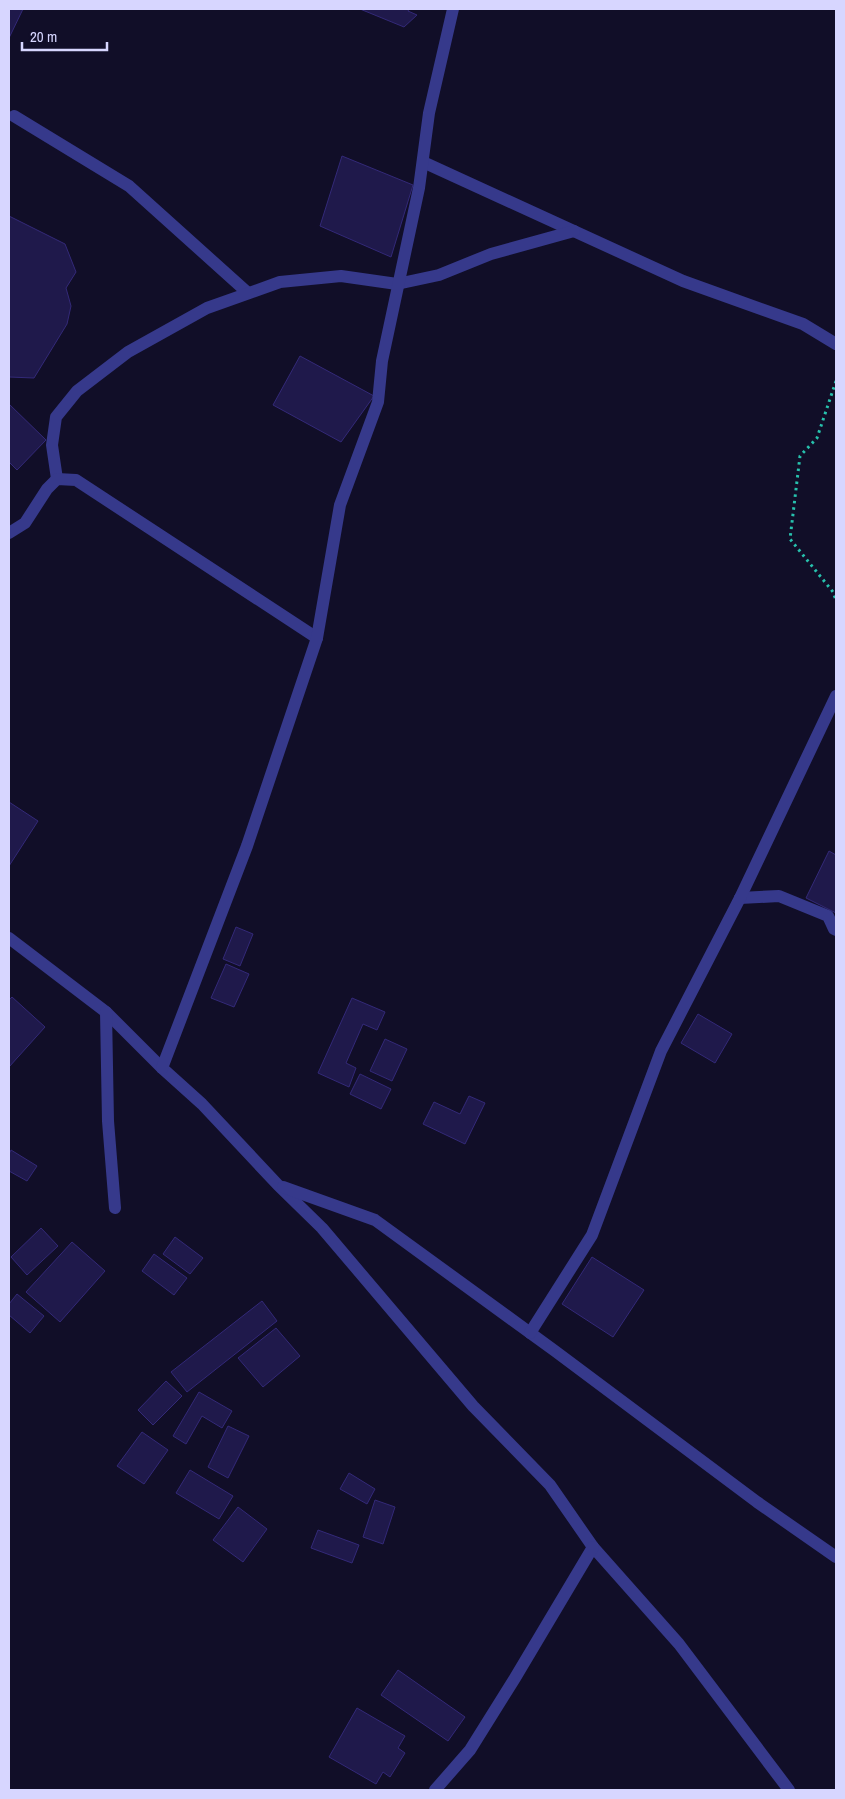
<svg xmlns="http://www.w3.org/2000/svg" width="845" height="1799" viewBox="0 0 845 1799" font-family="'Archivo Narrow',sans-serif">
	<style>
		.building { fill: #1f194b; stroke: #332978 }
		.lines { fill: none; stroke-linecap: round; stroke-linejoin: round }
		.path { stroke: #27c1ad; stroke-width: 3; stroke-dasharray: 2.5 4; stroke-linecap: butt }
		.minor { stroke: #36398b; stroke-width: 12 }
	</style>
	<rect width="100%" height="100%" fill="#110e28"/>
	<!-- building -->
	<g class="building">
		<path d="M 9,9 L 23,9 L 9,38 Z"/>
		<path d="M 360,9 L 409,9 L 408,11 L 417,15 L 404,27 Z"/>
		<path d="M 342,156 L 413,185 L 391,257 L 320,226 Z"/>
		<path d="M 9,216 L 65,244 L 76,272 L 66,288 L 71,306 L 67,324 L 34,378 L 9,377 Z"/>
		<path d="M 300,356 L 374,396 L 341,442 L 273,405 Z"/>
		<path d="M 9,404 L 46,440 L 17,470 L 9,462 Z"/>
		<path d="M 9,802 L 38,821 L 9,866 Z"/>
		<path d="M 829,851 L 836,855 L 836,913 L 806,898 Z"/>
		<path d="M 236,927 L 253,934 L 240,966 L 223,959 Z"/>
		<path d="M 226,964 L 249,974 L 234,1007 L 211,998 Z"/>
		<path d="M 12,997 L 45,1027 L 9,1067 L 9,1000 Z"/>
		<path d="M 352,998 L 385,1012 L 377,1030 L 363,1024 L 346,1063 L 356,1068 L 349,1087 L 318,1073 Z"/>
		<path d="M 698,1014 L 732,1034 L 715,1063 L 681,1043 Z"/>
		<path d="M 385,1039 L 407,1049 L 392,1081 L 370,1071 Z"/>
		<path d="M 360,1074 L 391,1089 L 381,1109 L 350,1094 Z"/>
		<path d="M 469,1096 L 485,1103 L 465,1144 L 423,1124 L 434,1102 L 460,1114 Z"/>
		<path d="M 11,1150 L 37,1166 L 27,1181 L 9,1171 L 9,1154 Z"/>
		<path d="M 41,1228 L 58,1246 L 27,1275 L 11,1257 Z"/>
		<path d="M 175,1237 L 203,1258 L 190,1274 L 163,1254 Z"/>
		<path d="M 72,1242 L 105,1271 L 60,1322 L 26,1292 Z"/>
		<path d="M 154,1254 L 187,1278 L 174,1295 L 142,1271 Z"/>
		<path d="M 592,1257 L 644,1290 L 613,1337 L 562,1304 Z"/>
		<path d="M 17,1294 L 44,1316 L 30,1333 L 9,1315 L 9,1304 Z"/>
		<path d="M 262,1301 L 277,1321 L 187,1392 L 171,1372 Z"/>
		<path d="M 276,1328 L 300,1356 L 263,1387 L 238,1358 Z"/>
		<path d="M 166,1381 L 182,1396 L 153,1425 L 138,1410 Z"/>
		<path d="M 199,1392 L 232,1411 L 222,1428 L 202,1416 L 186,1444 L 173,1436 Z"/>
		<path d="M 228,1426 L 249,1436 L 228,1478 L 208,1467 Z"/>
		<path d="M 142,1432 L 168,1450 L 144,1484 L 117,1466 Z"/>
		<path d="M 190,1470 L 233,1496 L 219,1519 L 176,1493 Z"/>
		<path d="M 349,1473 L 375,1489 L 367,1504 L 340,1489 Z"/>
		<path d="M 375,1500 L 395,1507 L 383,1544 L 363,1537 Z"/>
		<path d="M 238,1507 L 267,1529 L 243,1562 L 213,1540 Z"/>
		<path d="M 318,1530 L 359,1545 L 352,1563 L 311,1548 Z"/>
		<path d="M 398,1670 L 465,1717 L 448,1741 L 381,1695 Z"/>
		<path d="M 357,1708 L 405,1736 L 398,1748 L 405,1753 L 390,1777 L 383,1772 L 376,1784 L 329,1757 Z"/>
	</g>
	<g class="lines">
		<!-- path -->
		<path class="path" d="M 836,381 L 817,438 L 800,456 L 790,539 L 833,592 L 836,600"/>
		<!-- minor -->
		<g class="minor">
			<path d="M 14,116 L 129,186 L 248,293"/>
			<path d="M 423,162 L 683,281 L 803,324 L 836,344"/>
			<path d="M 57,479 L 52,445 L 56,417 L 77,391 L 128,352 L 207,308 L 280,282 L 341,276 L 397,284 L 439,275 L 491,254 L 574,231"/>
			<path d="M 9,533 L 25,523 L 47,489 L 57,479 L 76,480 L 317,638"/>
			<path d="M 740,898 L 779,896 L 828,916 L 834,929 L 836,930"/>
			<path d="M 9,938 L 106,1012 L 162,1068 L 202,1104 L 278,1185 L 322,1228 L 473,1406 L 550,1485 L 593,1547 L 679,1644 L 789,1790"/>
			<path d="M 106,1012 L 108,1121 L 115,1208"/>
			<path d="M 162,1068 L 247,846 L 317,638 L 340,505 L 378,402 L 382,361 L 419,188 L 429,113 L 453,9"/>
			<path d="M 283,1187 L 375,1220 L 555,1351 L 757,1502 L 836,1557"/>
			<path d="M 530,1333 L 592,1235 L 661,1051 L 740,898 L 836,696"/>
			<path d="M 435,1790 L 470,1750 L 515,1678 L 593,1547"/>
		</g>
	</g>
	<!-- border -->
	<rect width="845" height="1799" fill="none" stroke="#d7d6ff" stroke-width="20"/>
	<!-- scale -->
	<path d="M22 42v8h85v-8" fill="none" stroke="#d7d6ff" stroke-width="2.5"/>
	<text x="30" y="42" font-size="15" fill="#d7d6ff" stroke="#110e28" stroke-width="4" paint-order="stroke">20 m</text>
</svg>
